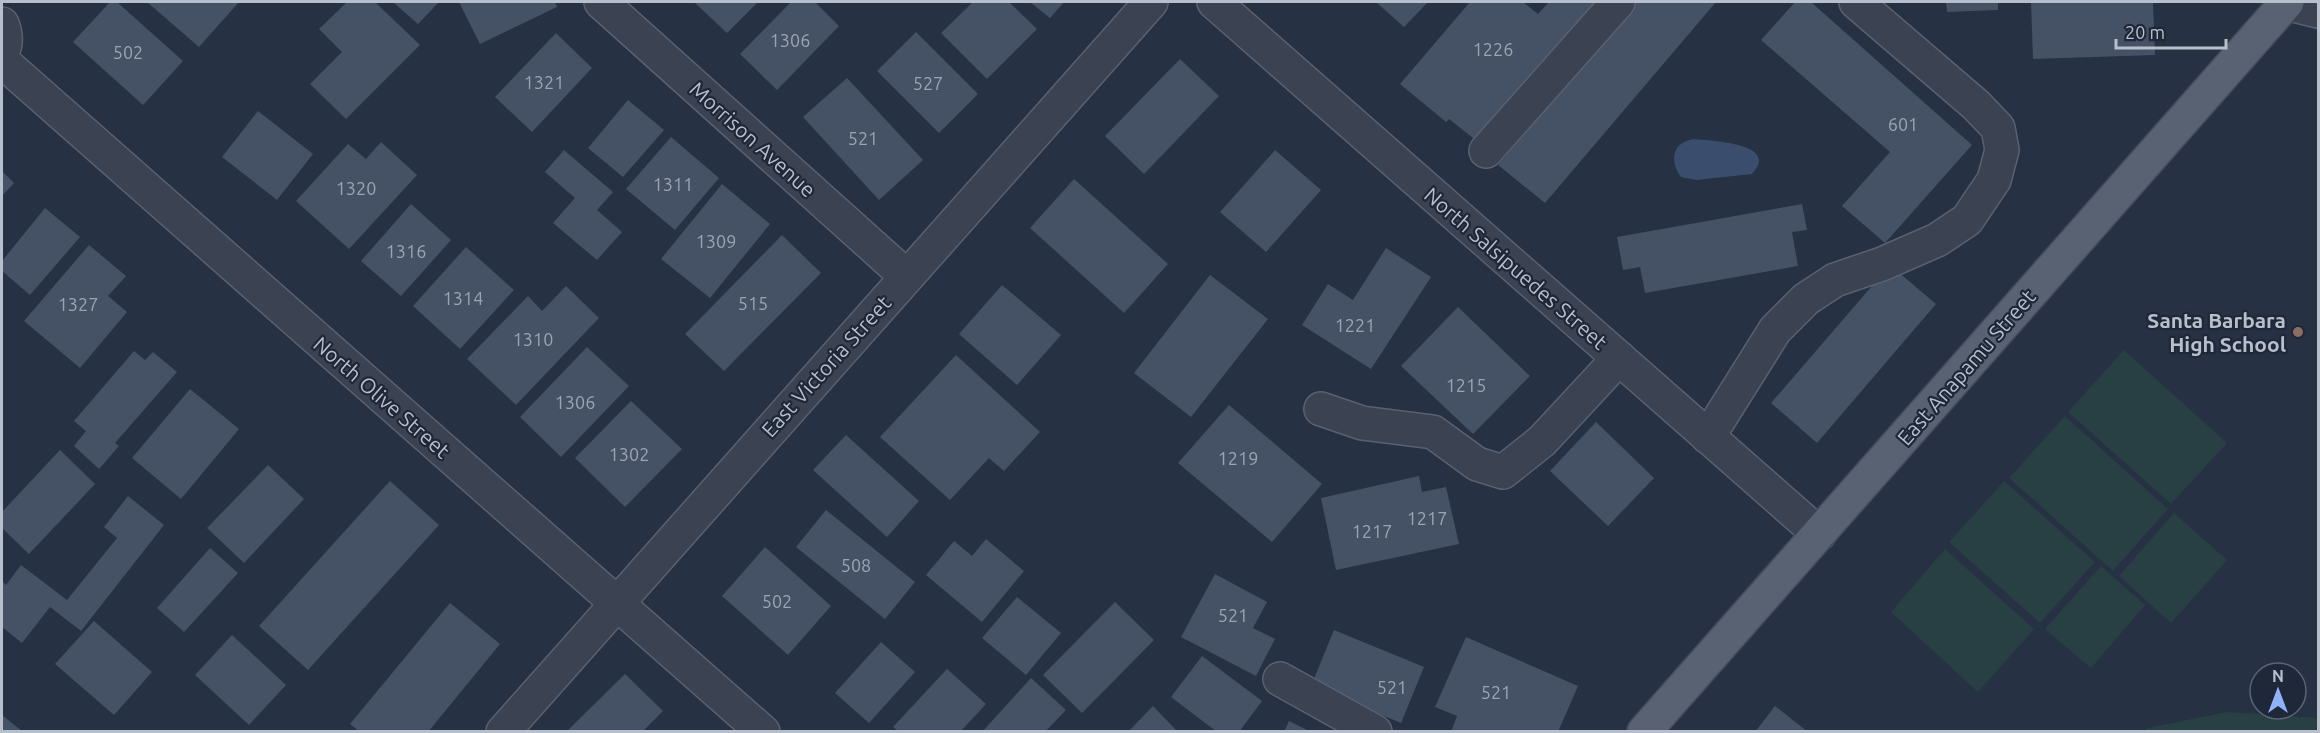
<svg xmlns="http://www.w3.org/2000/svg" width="2320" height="733" viewBox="0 0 2320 733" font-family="Ubuntu,sans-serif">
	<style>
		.green { fill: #283f44 }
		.water { fill: #3b4d6c }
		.building { fill: #455165 }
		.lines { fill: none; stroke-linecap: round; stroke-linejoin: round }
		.minor-casing { stroke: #596170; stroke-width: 36 }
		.major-casing { stroke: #444c5c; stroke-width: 36 }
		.minor { stroke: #3b4353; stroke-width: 33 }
		.major { stroke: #596273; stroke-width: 33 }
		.education-dot { fill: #8d6e63; stroke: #1f2838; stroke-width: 2 }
		.labels { text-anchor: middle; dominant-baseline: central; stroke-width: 4.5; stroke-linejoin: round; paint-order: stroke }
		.number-label { font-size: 18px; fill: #9ba4b2 }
		.street-label { font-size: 21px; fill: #b8bfcc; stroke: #1f2838 }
		.poi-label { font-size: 21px; font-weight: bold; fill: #b8bfcc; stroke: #1f2838; text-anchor: end }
	</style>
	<rect width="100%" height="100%" fill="#263143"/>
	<!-- green -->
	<g class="green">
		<path d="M 2124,350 L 2227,443 L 2171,504 L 2068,412 Z"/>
		<path d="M 2065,416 L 2168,509 L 2113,571 L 2009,478 Z"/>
		<path d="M 2004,481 L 2095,562 L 2040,623 L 1949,542 Z"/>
		<path d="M 2174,513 L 2227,560 L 2171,623 L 2119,576 Z"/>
		<path d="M 1945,549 L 2034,629 L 1978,692 L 1891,612 Z"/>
		<path d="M 2101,566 L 2145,605 L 2091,668 L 2045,629 Z"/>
		<path d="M 2226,712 L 2318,718 L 2318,731 L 2143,731 L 2148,728 Z"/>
	</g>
	<!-- water -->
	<path class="water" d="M 1694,139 C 1712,141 1781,143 1752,174 L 1696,180 L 1681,177 C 1669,161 1672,142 1694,139 Z"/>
	<!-- building -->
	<g class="building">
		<path d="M 110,2 L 117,2 L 183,61 L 143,105 L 73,42 Z"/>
		<path d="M 147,2 L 239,2 L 199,47 Z"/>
		<path d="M 347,2 L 375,2 L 420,45 L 346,119 L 310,84 L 342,52 L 319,29 Z"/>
		<path d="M 393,2 L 439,2 L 418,24 Z"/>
		<path d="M 459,2 L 555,2 L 557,7 L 480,44 Z"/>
		<path d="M 694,2 L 758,2 L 727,33 Z"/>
		<path d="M 791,2 L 815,2 L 839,26 L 777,90 L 740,54 Z"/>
		<path d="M 973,2 L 1009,2 L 1037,29 L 987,79 L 941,33 Z"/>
		<path d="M 1030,2 L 1064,2 L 1050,18 Z"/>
		<path d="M 1376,2 L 1428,2 L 1404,27 Z"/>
		<path d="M 1470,2 L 1523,2 L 1538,14 L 1549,2 L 1597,2 L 1478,142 L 1449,119 L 1446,122 L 1400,84 Z"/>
		<path d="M 1637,2 L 1716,2 L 1545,203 L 1498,165 Z"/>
		<path d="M 1795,2 L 1811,2 L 1972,145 L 1885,243 L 1842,206 L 1890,152 L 1761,40 Z"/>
		<path d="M 1946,2 L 1998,2 L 1998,10 L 1947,12 Z"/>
		<path d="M 2031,2 L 2153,2 L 2155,55 L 2033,59 Z"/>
		<path d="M 916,32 L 978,94 L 939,133 L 877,71 Z"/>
		<path d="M 556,33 L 592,68 L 532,132 L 495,97 Z"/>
		<path d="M 1180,59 L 1219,96 L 1144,174 L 1105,136 Z"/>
		<path d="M 847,78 L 923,160 L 879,200 L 803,117 Z"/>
		<path d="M 628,100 L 664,130 L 623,177 L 588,148 Z"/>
		<path d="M 258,111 L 313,154 L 277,200 L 222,157 Z"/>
		<path d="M 671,137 L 719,178 L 675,230 L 626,189 Z"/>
		<path d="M 381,142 L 417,175 L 349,249 L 296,201 L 348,144 L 366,159 Z"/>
		<path d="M 564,150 L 613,192 L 597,210 L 622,232 L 597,260 L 553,223 L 575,198 L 545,172 Z"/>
		<path d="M 1275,150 L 1321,190 L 1266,252 L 1220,212 Z"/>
		<path d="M 2,171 L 14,183 L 2,196 Z"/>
		<path d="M 1074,179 L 1168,264 L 1124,313 L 1030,228 Z"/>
		<path d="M 722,184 L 770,224 L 710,298 L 661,259 Z"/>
		<path d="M 411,204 L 451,240 L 401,296 L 361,261 Z"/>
		<path d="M 1802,204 L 1807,230 L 1792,232 L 1798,266 L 1645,293 L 1640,267 L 1623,270 L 1617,237 Z"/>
		<path d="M 45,208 L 80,237 L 30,295 L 2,271 L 2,261 Z"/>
		<path d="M 782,235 L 821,273 L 724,371 L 685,334 Z"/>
		<path d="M 89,245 L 126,276 L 108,296 L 127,312 L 80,368 L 24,321 Z"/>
		<path d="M 466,247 L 514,290 L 460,349 L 413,306 Z"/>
		<path d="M 1386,248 L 1431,277 L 1371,369 L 1302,325 L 1328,284 L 1353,300 Z"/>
		<path d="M 1890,265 L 1936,304 L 1817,443 L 1771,403 Z"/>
		<path d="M 1210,275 L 1268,319 L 1191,417 L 1134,373 Z"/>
		<path d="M 1002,285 L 1061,335 L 1017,385 L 959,334 Z"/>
		<path d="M 566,286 L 599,318 L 516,405 L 467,359 L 528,296 L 542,311 Z"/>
		<path d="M 1458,307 L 1530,376 L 1473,434 L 1401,366 Z"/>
		<path d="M 587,347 L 629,386 L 561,457 L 520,417 Z"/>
		<path d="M 134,351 L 145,360 L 153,352 L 177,372 L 115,443 L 119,446 L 99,469 L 74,446 L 86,431 L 74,421 Z"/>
		<path d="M 956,355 L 1040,432 L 1004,471 L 989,458 L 950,500 L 880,437 Z"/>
		<path d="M 190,389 L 239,429 L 181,499 L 132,458 Z"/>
		<path d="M 631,401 L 682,449 L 625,507 L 575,458 Z"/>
		<path d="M 1229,405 L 1322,484 L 1272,542 L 1178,463 Z"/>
		<path d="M 1596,422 L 1654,478 L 1608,526 L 1550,471 Z"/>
		<path d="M 846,435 L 919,501 L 887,537 L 813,470 Z"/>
		<path d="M 60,450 L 95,484 L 29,554 L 2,528 L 2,512 Z"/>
		<path d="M 268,465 L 304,499 L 244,563 L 207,528 Z"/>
		<path d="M 1419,476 L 1422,492 L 1446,487 L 1459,544 L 1336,570 L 1321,498 Z"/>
		<path d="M 390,481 L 439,525 L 308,670 L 259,626 Z"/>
		<path d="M 128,496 L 164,525 L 81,631 L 50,607 L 22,643 L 2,627 L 2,581 L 6,585 L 21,565 L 67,600 L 117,538 L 104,527 Z"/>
		<path d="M 826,510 L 915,582 L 885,619 L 796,547 Z"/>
		<path d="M 986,539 L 1024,571 L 982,622 L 926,575 L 954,541 L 972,556 Z"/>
		<path d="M 765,547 L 831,606 L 788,655 L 722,596 Z"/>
		<path d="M 210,548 L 238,573 L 184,632 L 157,608 Z"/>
		<path d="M 1215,574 L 1267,602 L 1253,628 L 1275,639 L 1256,676 L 1181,637 Z"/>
		<path d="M 1017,597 L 1061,633 L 1026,675 L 982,638 Z"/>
		<path d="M 1115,602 L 1154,640 L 1082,713 L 1043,675 Z"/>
		<path d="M 450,603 L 500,644 L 428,732 L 360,732 L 350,724 Z"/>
		<path d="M 94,621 L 152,672 L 114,715 L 55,664 Z"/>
		<path d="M 1334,630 L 1424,667 L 1401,723 L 1311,686 Z"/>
		<path d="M 232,635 L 286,685 L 249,725 L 195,675 Z"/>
		<path d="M 1466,637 L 1578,686 L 1558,732 L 1451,732 L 1457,716 L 1435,707 Z"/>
		<path d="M 881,642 L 915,672 L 869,723 L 835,693 Z"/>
		<path d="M 1202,656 L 1262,701 L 1239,732 L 1217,732 L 1171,697 Z"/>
		<path d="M 947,669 L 986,704 L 960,732 L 899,732 L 893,727 Z"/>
		<path d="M 625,674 L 663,711 L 642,732 L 566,732 Z"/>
		<path d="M 1031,678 L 1066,710 L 1045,732 L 982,732 Z"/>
		<path d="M 1153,706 L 1178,732 L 1128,732 Z"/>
		<path d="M 1775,706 L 1808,732 L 1755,732 Z"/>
		<path d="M 2,715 L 23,732 L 2,732 Z"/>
		<path d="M 1289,721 L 1311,732 L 1284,732 Z"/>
	</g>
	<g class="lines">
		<!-- minor casing -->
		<g class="minor-casing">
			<g id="minor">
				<path d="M 601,2 L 906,276"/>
				<path d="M 1214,2 L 1819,534"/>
				<path d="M 2285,3 L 2318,11"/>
				<path d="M 2,24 C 6,34 7,43 2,53"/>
				<path d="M 2,61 L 763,732"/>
				<path d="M 1486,151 L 1618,2"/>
				<path d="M 1321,409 L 1362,423 L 1433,432 L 1477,464 L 1503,472 L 1542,441 L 1619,358"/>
				<path d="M 1708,437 L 1775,330 L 1806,299 L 1835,280 L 1882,264 L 1937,240 L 1967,220 L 1994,180 L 2002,150 L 1998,128 L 1976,105 L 1856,2"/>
				<path d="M 1280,679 L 1375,732"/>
				<path d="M 503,732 L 1151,2"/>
			</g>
		</g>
		<!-- major casing -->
		<g class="major-casing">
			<path id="major" d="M 1644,732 L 2287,2"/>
		</g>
		<!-- minor -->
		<use href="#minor" class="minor"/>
		<!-- major -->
		<use href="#major" class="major"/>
	</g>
	<!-- markers -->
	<circle class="education-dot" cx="2298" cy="332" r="6"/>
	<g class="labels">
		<!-- number labels -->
		<g class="number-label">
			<text x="790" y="40">1306</text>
			<text x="1493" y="49">1226</text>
			<text x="128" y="52">502</text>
			<text x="544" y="82">1321</text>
			<text x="928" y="83">527</text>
			<text x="1903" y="124">601</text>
			<text x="863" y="138">521</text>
			<text x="673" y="184">1311</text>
			<text x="356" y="188">1320</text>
			<text x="716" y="241">1309</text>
			<text x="406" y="251">1316</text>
			<text x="463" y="298">1314</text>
			<text x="753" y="303">515</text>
			<text x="78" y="304">1327</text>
			<text x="1355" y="325">1221</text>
			<text x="533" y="339">1310</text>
			<text x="1466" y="385">1215</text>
			<text x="575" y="402">1306</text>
			<text x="629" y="454">1302</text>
			<text x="1238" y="458">1219</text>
			<text x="1427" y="518">1217</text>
			<text x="1372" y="531">1217</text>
			<text x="856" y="565">508</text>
			<text x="777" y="601">502</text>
			<text x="1233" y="615">521</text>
			<text x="1392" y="687">521</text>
			<text x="1496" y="692">521</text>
		</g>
		<!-- street labels -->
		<g class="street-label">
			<text transform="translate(753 139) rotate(42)">Morrison Avenue</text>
			<text transform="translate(1516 268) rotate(41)">North Salsipuedes Street</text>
			<text transform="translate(826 366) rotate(-48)">East Victoria Street</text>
			<text transform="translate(1966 367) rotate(-49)">East Anapamu Street</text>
			<text transform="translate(382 397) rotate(41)">North Olive Street</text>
		</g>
		<!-- poi labels -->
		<g class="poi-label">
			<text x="2286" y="320">Santa Barbara<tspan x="2286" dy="24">High School</tspan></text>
		</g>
	</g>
	<!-- border -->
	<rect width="2320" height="733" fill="none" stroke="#b8bfcc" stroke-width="6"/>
	<!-- north arrow -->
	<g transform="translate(2278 691)"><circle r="28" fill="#1f2838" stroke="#5c6473" stroke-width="1.5"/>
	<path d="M0-4.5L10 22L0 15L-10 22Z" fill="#8fb2fb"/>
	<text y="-9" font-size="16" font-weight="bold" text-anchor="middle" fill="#b8bfcc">N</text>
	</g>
	<!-- scale -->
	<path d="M2116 39v9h110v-9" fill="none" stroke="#b8bfcc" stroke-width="3"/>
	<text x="2125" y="39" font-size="18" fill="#b8bfcc" stroke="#1f2838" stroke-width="4.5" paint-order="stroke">20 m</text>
</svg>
